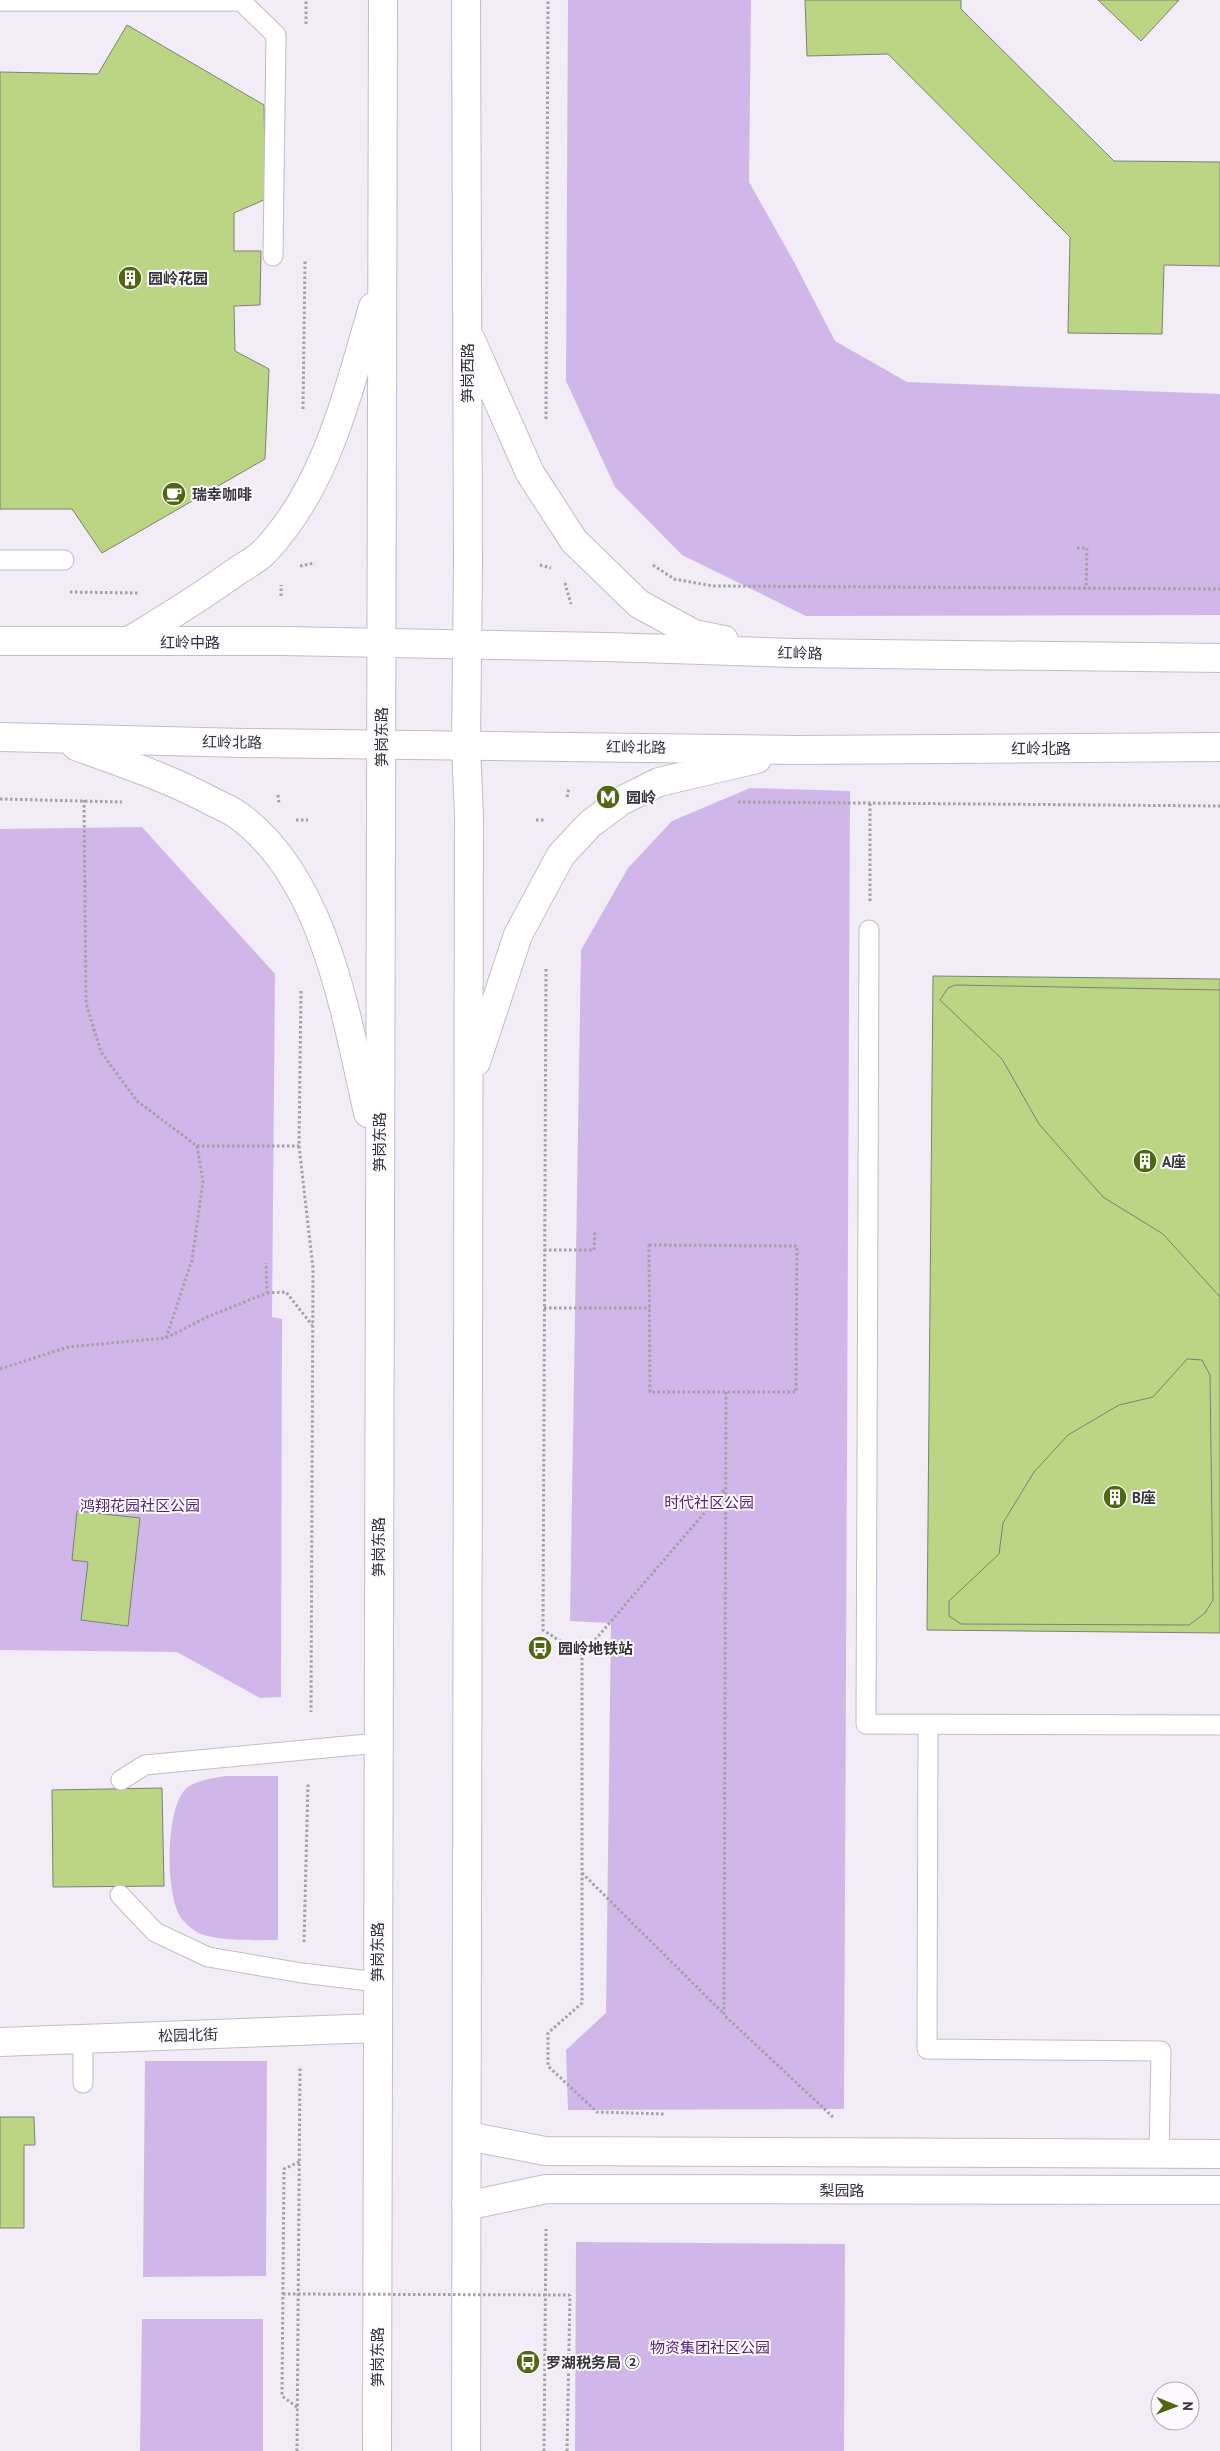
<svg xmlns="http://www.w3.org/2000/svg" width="1220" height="2451" viewBox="0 0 1220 2451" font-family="'PT Sans','Noto Sans SC',sans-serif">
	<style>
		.green { fill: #d1b7e9 }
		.building { fill: #bbd585; stroke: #7d8077 }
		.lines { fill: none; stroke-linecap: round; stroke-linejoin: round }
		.service-casing { stroke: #c1bdc6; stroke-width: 21 }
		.minor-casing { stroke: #c1bdc6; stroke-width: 30 }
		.tertiary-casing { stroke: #c1bdc6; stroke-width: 30 }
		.primary-casing { stroke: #c1bdc6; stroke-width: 30 }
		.path { stroke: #a3a0a7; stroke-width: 3; stroke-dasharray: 2.5 2.5; stroke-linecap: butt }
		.service { stroke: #fff; stroke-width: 19 }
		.minor { stroke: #fff; stroke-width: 28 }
		.tertiary { stroke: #fff; stroke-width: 28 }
		.primary { stroke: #fff; stroke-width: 28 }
		.path-bridge { stroke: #a3a0a7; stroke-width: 3; stroke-dasharray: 2.5 2.5; stroke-linecap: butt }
		.labels { text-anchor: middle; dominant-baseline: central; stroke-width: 4; stroke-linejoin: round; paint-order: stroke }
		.poi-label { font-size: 15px; font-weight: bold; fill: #363438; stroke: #fcfafe; text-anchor: start }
		.street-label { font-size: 15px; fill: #363438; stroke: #fcfafe }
		.park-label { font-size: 15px; fill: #532376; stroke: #fcfafe }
	</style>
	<rect width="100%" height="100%" fill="#f1ecf6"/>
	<!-- green -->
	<g class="green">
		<path d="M 568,0 L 751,0 L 749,182 L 794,262 L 835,341 L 907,382 L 1220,394 L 1220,615 L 806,616 L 682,555 L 615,487 L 566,381 Z"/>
		<path d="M 750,788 L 850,791 L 844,2109 L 568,2110 L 566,2050 L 606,2013 L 611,1623 L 570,1621 L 581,950 L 628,868 L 672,821 Z"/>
		<path d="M 142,827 L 275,974 L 272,1317 L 282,1319 L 281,1697 L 260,1698 L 177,1652 L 0,1650 L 0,829 Z"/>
		<path d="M 225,1776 L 278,1776 L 278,1940 C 258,1940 211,1942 195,1931 C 191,1928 184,1922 181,1918 C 165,1894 166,1815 183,1792 C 192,1780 212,1779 225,1776 Z"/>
		<path d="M 145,2061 L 267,2061 L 266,2276 L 143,2277 Z"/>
		<path d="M 576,2242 L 845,2244 L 844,2451 L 575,2451 Z"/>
		<path d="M 142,2319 L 263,2319 L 263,2451 L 140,2451 Z"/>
	</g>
	<!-- building -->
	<g class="building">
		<path d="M 805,0 L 961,0 L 961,9 L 1114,161 L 1220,162 L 1220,266 L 1164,265 L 1162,334 L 1068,333 L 1070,237 L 888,54 L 807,56 Z"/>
		<path d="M 1098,0 L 1179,0 L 1141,41 Z"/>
		<path d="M 127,25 L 264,105 L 266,199 L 234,213 L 234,251 L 261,251 L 260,305 L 234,306 L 235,351 L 269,369 L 265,459 L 102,553 L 72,509 L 0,509 L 0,72 L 98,74 Z"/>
		<path d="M 933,976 L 1220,979 L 1220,1633 L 927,1630 Z"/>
		<path d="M 955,985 L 1220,990 L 1220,1297 L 1163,1234 L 1103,1197 L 1039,1124 L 1002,1059 L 940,1000 L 948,988 Z"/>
		<path d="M 1187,1359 L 1202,1360 L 1210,1375 L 1213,1600 L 1205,1613 L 1189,1625 L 961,1624 L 949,1616 L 949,1601 L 999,1554 L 1003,1523 L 1034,1472 L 1068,1435 L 1119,1405 L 1153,1397 Z"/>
		<path d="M 77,1511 L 140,1518 L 128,1626 L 81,1620 L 88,1562 L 72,1560 Z"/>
		<path d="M 162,1788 L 164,1886 L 53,1887 L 52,1790 Z"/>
		<path d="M 0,2117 L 34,2117 L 35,2145 L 24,2145 L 24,2228 L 0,2228 Z"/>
	</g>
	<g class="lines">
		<!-- service casing -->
		<g class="service-casing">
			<g id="service">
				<path d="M 0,1 L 241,1 L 276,35 L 273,256"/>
				<path d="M 0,560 L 64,560"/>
				<path d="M 869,930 L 866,1724 L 1220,1725"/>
				<path d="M 928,1725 L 927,2049 L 1161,2051 L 1159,2155"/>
				<path d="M 121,1780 L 145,1765 L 378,1743"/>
				<path d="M 120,1895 L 155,1932 L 208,1957 L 302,1973 L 377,1982"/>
				<path d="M 83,2083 L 83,2039"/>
			</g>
		</g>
		<!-- minor casing -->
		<g class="minor-casing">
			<path id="minor" d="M 0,2042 L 377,2028"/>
		</g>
		<!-- tertiary casing -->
		<g class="tertiary-casing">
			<g id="tertiary">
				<path d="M 468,2136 L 545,2151 L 1220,2154"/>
				<path d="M 466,2206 L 546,2189 L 1220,2190"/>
			</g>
		</g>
		<!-- primary casing -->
		<g class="primary-casing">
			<g id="primary">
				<path d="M 466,0 L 468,565 L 466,745 L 469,818 L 466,2451"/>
				<path d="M 471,340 L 530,473 L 574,541 L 639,604 L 694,634 L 724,640"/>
				<path d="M 0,641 L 281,641 L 607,647 L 794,653 L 1220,658"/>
				<path d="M 129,641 C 165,619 200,598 234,573 C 244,566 257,560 265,551 C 327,486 348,391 373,307"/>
				<path d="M 0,737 L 245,743 L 797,750 L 1220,747"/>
				<path d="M 76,746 C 122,763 169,778 213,802 C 221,806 231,810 239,816 C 325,879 346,1016 368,1113"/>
				<path d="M 476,1062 L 518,935 L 561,855 L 590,824 L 621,801 L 659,782 L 757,759"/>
				<path d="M 377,2451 L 383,0"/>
			</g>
		</g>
		<!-- path -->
		<g class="path">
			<path d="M 306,24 L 306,0"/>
			<path d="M 303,409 L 305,261"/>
			<path d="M 546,419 L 548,0"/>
			<path d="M 1077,548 L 1087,548 L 1086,589"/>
			<path d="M 540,565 L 551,568"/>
			<path d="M 653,565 L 674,579 L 713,586 L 1220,589"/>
			<path d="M 300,566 L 315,563"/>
			<path d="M 565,583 L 571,604"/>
			<path d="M 70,592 L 139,593"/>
			<path d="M 281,596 L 281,585"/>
			<path d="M 278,795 L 279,804"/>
			<path d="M 567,797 L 569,788"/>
			<path d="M 0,799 L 122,802"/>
			<path d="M 84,800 L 86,1003 L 101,1052 L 137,1101 L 197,1146 L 299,1146"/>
			<path d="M 738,802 L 1220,806"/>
			<path d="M 296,820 L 308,820"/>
			<path d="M 536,820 L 544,820"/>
			<path d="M 870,901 L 870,803"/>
			<path d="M 546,969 L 543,1630 L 582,1655 L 582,2003 L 548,2033 L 548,2066 L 597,2112 L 665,2114"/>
			<path d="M 301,991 L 299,1146 L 313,1268 L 311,1712"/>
			<path d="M 649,1245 L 797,1246 L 796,1392 L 650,1392 Z"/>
			<path d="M 544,1250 L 594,1250 L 595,1230"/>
			<path d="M 267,1293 L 286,1292 L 312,1325"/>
			<path d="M 544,1308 L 650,1308"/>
			<path d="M 166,1338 L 192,1260 L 203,1182 L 197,1146"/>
			<path d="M 0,1369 L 68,1347 L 166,1338 L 207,1317 L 267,1293 L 266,1263"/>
			<path d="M 726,1392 L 724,2015 L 833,2117"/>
			<path d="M 582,1655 L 725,1489"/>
			<path d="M 582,1873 L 724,2014"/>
			<path d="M 304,1942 L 308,1783"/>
			<path d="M 297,2407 L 282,2396 L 284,2169 L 301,2161"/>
			<path d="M 297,2451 L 300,2067"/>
			<path d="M 544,2451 L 546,2229"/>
			<path d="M 567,2451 L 570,2295"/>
		</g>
		<!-- service -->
		<use href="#service" class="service"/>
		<!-- minor -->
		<use href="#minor" class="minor"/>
		<!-- tertiary -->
		<use href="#tertiary" class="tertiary"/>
		<!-- primary -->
		<use href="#primary" class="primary"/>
		<!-- path-bridge -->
		<path class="path-bridge" d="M 283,2294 L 570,2295"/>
	</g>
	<!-- icons -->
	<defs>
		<g id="building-disc" transform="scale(1.25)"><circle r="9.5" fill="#516613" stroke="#fcfafe"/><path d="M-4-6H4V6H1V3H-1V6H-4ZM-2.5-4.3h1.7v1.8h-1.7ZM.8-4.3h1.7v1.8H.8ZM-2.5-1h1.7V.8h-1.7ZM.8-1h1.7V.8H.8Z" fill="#fff"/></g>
		<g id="cafe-disc" transform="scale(1.25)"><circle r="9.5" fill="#516613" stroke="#fcfafe"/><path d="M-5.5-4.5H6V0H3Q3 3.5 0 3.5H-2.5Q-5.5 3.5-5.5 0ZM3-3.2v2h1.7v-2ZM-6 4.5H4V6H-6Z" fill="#fff"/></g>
		<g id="metro-disc" transform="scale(1.25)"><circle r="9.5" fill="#516613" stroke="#fcfafe"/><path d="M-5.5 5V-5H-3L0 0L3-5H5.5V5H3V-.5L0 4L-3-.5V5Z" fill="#fff"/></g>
		<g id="bus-disc" transform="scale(1.25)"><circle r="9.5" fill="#516613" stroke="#fcfafe"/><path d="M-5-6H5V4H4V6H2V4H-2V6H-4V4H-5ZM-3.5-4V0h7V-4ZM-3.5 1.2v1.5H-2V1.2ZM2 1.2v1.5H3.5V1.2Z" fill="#fff"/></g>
	</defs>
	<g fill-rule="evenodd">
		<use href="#building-disc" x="130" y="278"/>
		<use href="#cafe-disc" x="174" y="494"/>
		<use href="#metro-disc" x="608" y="797"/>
		<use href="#building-disc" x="1145" y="1161"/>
		<use href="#building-disc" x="1115" y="1497"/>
		<use href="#bus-disc" x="540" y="1648"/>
		<use href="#bus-disc" x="528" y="2362"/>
	</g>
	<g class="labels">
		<!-- poi labels -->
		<g class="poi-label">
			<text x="148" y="278">园岭花园</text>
			<text x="192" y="494">瑞幸咖啡</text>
			<text x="626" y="797">园岭</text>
			<text x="1162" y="1161">A座</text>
			<text x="1132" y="1497">B座</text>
			<text x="558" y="1648">园岭地铁站</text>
			<text x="546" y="2362">罗湖税务局 ②</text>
		</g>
		<!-- street labels -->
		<g class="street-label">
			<text transform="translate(467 373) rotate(-90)">笋岗西路</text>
			<text x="190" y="642">红岭中路</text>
			<text transform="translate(800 653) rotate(1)">红岭路</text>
			<text transform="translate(381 737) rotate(-90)">笋岗东路</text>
			<text transform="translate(232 742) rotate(1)">红岭北路</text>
			<text transform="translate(636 747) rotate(1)">红岭北路</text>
			<text x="1041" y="748">红岭北路</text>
			<text transform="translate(379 1142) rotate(-90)">笋岗东路</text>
			<text transform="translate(378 1547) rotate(-90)">笋岗东路</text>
			<text transform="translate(377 1952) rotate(-90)">笋岗东路</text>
			<text transform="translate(188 2035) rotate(-2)">松园北街</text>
			<text x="842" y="2190">梨园路</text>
			<text transform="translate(377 2357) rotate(-90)">笋岗东路</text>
		</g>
		<!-- park labels -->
		<g class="park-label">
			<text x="709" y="1502">时代社区公园</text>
			<text x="140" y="1505">鸿翔花园社区公园</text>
			<text x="710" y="2347">物资集团社区公园</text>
		</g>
	</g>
	<!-- north arrow -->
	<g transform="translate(1175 2406) rotate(91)"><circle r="24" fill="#fcfafe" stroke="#adabaf"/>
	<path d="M0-4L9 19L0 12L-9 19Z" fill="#516613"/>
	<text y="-8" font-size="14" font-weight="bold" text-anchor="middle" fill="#363438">N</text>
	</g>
</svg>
